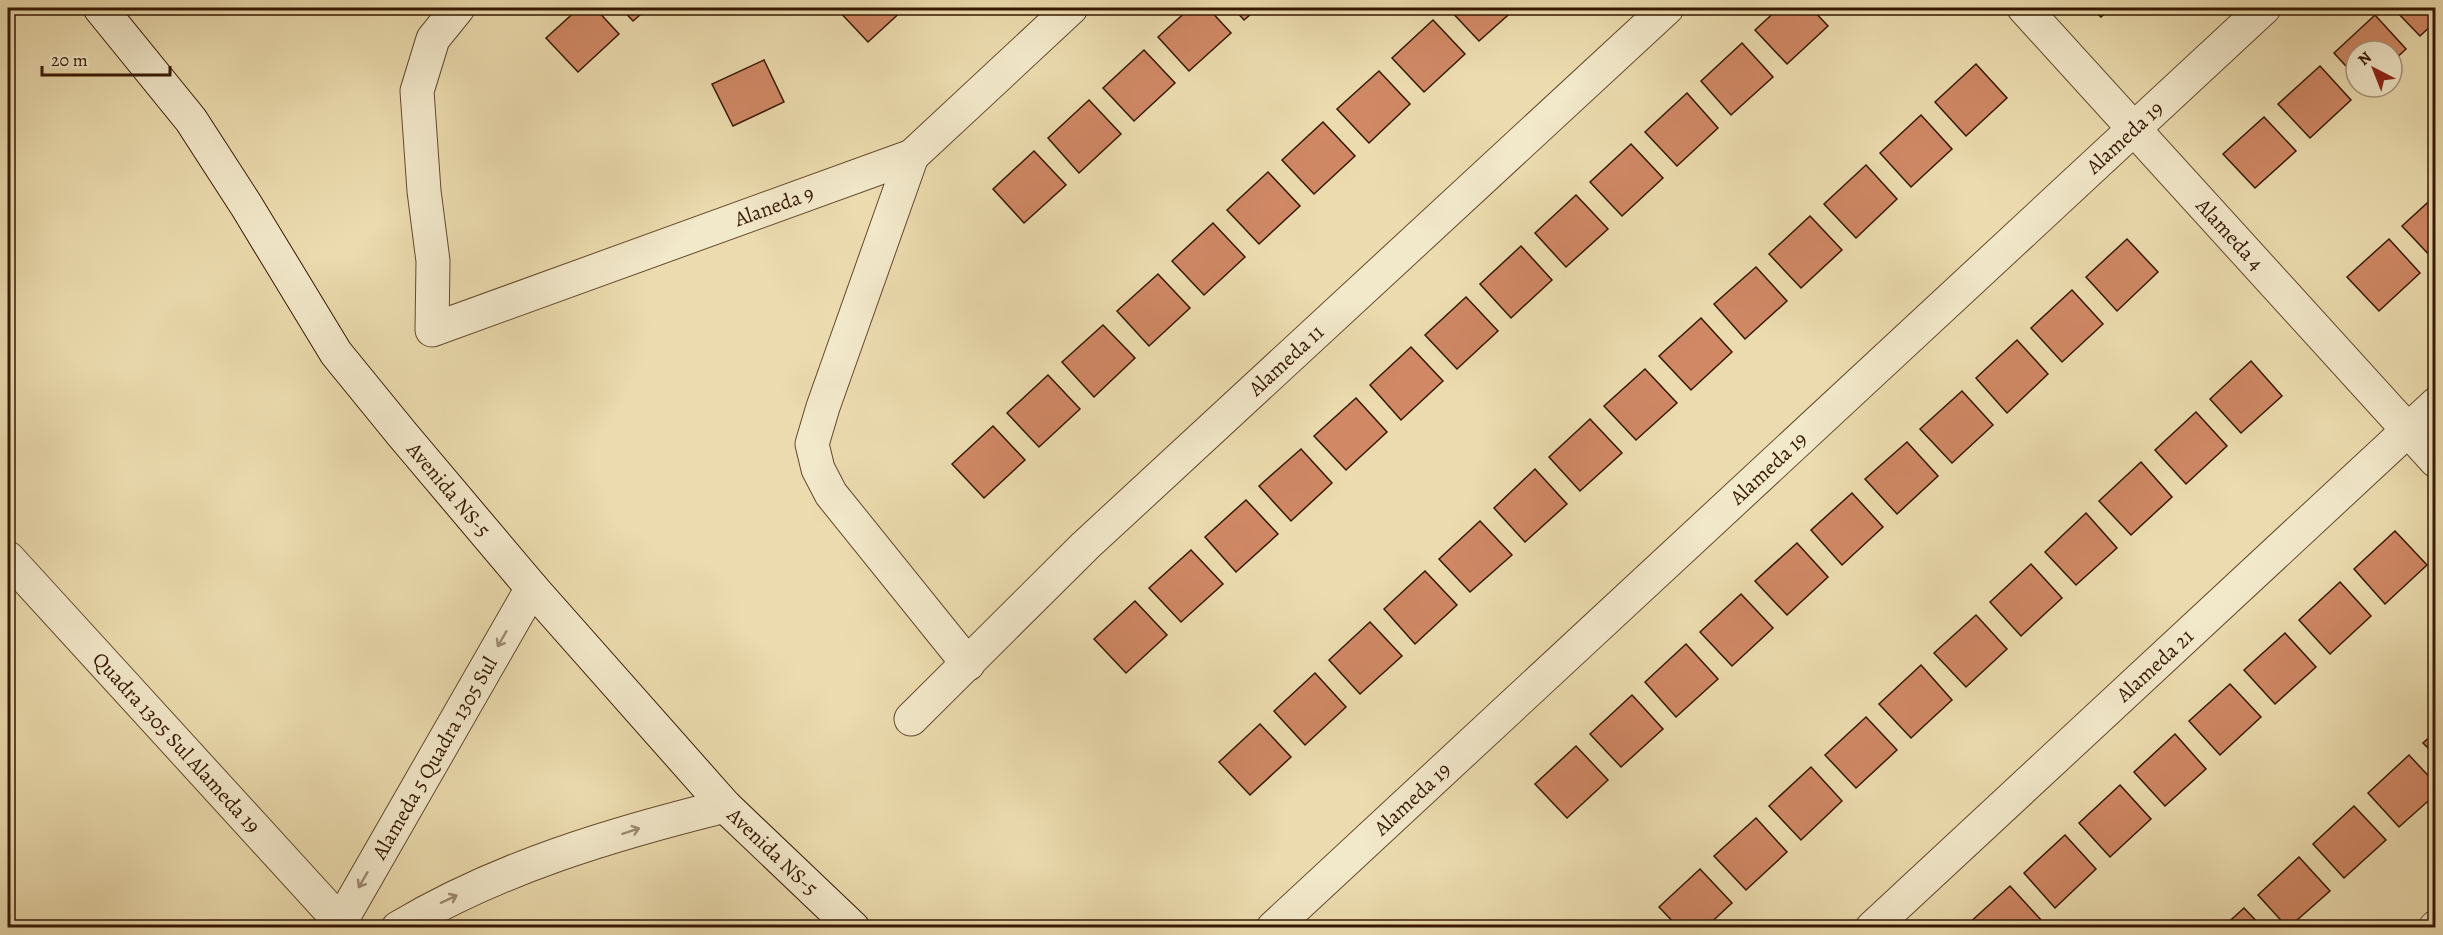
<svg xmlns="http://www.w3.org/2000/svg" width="2443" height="935" viewBox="0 0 2443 935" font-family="Alegreya,serif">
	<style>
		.building { fill: #d08865; stroke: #361801; stroke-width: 1.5 }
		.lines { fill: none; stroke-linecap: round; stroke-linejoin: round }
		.street-casing { stroke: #63492c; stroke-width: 35 }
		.secondary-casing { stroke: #361801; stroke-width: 35 }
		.street { stroke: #f2e8ca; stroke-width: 33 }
		.secondary { stroke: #f2e8ca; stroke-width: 33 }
		.oneway { stroke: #9d8a70 }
		.labels { text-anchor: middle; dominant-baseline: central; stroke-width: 4.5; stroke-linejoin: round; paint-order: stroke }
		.street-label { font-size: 21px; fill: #361801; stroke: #f2e8ca }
	</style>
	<rect width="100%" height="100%" fill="#ebdbae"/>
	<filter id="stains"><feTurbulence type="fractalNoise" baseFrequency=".00333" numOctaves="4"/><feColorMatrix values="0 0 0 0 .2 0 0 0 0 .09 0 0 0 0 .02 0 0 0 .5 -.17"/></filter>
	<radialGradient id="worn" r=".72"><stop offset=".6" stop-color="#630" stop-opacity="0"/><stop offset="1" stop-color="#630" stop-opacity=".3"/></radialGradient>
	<!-- building -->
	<g class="building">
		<path d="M 579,8 L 595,8 L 619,34 L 578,72 L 546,38 Z"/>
		<path d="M 621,8 L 648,8 L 633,21 Z"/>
		<path d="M 836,8 L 905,8 L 868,42 Z"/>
		<path d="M 1190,8 L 1208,8 L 1231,33 L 1189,71 L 1158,37 Z"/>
		<path d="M 1233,8 L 1258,8 L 1244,20 Z"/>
		<path d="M 1448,8 L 1516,8 L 1479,41 Z"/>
		<path d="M 1779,8 L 1811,8 L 1828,26 L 1787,64 L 1755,30 Z"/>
		<path d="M 2091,8 L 2111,8 L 2101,17 Z"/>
		<path d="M 2393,8 L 2436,8 L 2436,21 L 2420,36 Z"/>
		<path d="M 2375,15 L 2406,49 L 2392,62 L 2392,51 L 2356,51 L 2356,77 L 2334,53 Z"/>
		<path d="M 1433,20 L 1465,54 L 1424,92 L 1392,58 Z"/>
		<path d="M 1742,43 L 1773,77 L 1731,115 L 1701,81 Z"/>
		<path d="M 1144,50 L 1175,83 L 1134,121 L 1103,88 Z"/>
		<path d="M 764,60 L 784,102 L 733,126 L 712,84 Z"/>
		<path d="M 1976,64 L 2007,98 L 1966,136 L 1935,102 Z"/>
		<path d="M 2320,66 L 2351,100 L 2310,138 L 2278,104 Z"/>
		<path d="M 1379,71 L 1410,104 L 1369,143 L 1337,109 Z"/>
		<path d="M 1687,93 L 1718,128 L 1677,166 L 1645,132 Z"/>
		<path d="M 1089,100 L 1121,134 L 1079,173 L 1048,138 Z"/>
		<path d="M 1921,115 L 1952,149 L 1911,187 L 1880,153 Z"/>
		<path d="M 2264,117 L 2296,151 L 2255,188 L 2223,154 Z"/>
		<path d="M 1323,122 L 1355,156 L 1314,194 L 1282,160 Z"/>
		<path d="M 1631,144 L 1663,178 L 1622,216 L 1590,182 Z"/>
		<path d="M 1034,151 L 1066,185 L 1024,223 L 993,189 Z"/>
		<path d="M 1866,165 L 1897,199 L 1856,238 L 1824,204 Z"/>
		<path d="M 1268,172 L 1300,206 L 1259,244 L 1227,210 Z"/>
		<path d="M 1576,195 L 1608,229 L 1566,267 L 1535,233 Z"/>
		<path d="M 2436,195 L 2436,259 L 2434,260 L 2402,226 Z"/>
		<path d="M 1810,216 L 1842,250 L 1801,288 L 1769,254 Z"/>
		<path d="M 1213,223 L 1245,257 L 1204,295 L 1172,261 Z"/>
		<path d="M 2127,239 L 2158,272 L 2117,311 L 2086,277 Z"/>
		<path d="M 2389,239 L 2420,273 L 2379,311 L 2347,277 Z"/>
		<path d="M 1521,246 L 1552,280 L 1511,318 L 1480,284 Z"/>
		<path d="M 1756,267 L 1787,301 L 1745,339 L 1714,304 Z"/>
		<path d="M 1158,274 L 1190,308 L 1149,346 L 1117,311 Z"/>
		<path d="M 2072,290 L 2103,324 L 2062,362 L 2031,328 Z"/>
		<path d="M 1466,297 L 1498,331 L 1457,369 L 1425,335 Z"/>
		<path d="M 1701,318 L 1732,352 L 1691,390 L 1659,356 Z"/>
		<path d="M 1103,325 L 1135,358 L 1094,397 L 1062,362 Z"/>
		<path d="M 2017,340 L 2048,374 L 2007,413 L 1976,378 Z"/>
		<path d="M 1411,347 L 1443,381 L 1401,420 L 1370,385 Z"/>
		<path d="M 2251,361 L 2282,396 L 2241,433 L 2210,399 Z"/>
		<path d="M 1645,369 L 1677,403 L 1636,440 L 1604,406 Z"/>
		<path d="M 1048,375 L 1080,409 L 1039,447 L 1007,413 Z"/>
		<path d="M 1962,391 L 1993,425 L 1952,463 L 1920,429 Z"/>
		<path d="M 1356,398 L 1387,432 L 1346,470 L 1314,436 Z"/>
		<path d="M 2196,412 L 2227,446 L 2186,484 L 2155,450 Z"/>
		<path d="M 1590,419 L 1622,453 L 1580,491 L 1549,457 Z"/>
		<path d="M 993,426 L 1025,460 L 984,498 L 952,464 Z"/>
		<path d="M 1907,442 L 1938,476 L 1897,514 L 1865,479 Z"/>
		<path d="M 1301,449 L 1332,483 L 1291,521 L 1259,486 Z"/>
		<path d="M 2141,462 L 2172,497 L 2131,535 L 2099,501 Z"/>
		<path d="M 1535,469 L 1567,504 L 1525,542 L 1494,508 Z"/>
		<path d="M 1852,493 L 1883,527 L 1842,565 L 1811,530 Z"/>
		<path d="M 1246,500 L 1278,534 L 1236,572 L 1205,537 Z"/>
		<path d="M 2086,513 L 2117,548 L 2076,585 L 2045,552 Z"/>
		<path d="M 1480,521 L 1512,555 L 1470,592 L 1439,559 Z"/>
		<path d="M 2395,531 L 2427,565 L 2385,604 L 2354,569 Z"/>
		<path d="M 1797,543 L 1828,577 L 1787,615 L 1755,581 Z"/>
		<path d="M 1191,550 L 1223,584 L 1181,622 L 1149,588 Z"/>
		<path d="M 2031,564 L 2062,598 L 2021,636 L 1990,602 Z"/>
		<path d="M 1425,571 L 1457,605 L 1415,644 L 1384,609 Z"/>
		<path d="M 2340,582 L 2371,616 L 2330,654 L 2299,620 Z"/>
		<path d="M 1741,594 L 1773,628 L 1732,666 L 1700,632 Z"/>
		<path d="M 1135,601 L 1167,635 L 1126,673 L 1094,639 Z"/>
		<path d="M 1976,615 L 2007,649 L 1966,687 L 1934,653 Z"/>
		<path d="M 1370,622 L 1402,656 L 1360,694 L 1329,660 Z"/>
		<path d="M 2285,633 L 2316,667 L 2275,704 L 2244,670 Z"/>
		<path d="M 1686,644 L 1718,679 L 1676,717 L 1645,682 Z"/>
		<path d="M 1921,665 L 1952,700 L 1911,738 L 1879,704 Z"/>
		<path d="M 1315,673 L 1346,707 L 1305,745 L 1274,711 Z"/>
		<path d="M 2230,684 L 2261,717 L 2220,755 L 2189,721 Z"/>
		<path d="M 1632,695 L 1663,729 L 1621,767 L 1590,734 Z"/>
		<path d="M 1866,717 L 1897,750 L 1856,788 L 1825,755 Z"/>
		<path d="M 1260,724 L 1291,757 L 1250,795 L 1219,762 Z"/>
		<path d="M 2436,731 L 2436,756 L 2423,743 Z"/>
		<path d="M 2175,734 L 2206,769 L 2165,806 L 2134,772 Z"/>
		<path d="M 1576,746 L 1608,780 L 1567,818 L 1535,784 Z"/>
		<path d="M 2409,755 L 2436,784 L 2436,794 L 2399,827 L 2368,793 Z"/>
		<path d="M 1811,767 L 1842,801 L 1801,840 L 1769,806 Z"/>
		<path d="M 2120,785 L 2151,819 L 2110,857 L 2079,823 Z"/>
		<path d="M 2354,806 L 2386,840 L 2344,878 L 2313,844 Z"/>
		<path d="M 1756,818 L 1787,852 L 1746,890 L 1714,856 Z"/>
		<path d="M 2065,835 L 2096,869 L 2055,908 L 2024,873 Z"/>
		<path d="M 2299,857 L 2330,891 L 2288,928 L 2258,895 Z"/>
		<path d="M 1700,869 L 1732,903 L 1705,928 L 1679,928 L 1659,907 Z"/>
		<path d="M 2010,886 L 2041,920 L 2033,928 L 1971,928 L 1968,924 Z"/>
		<path d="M 2244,908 L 2263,928 L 2222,928 Z"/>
	</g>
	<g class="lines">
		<!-- street casing -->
		<g class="street-casing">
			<g id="street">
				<path id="s1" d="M 458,8 L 433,39 L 417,91 L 424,191 L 433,261 L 432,330 L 912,156 L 1071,8"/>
				<path id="s2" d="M 2024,8 L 2436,461"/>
				<path d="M 912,156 L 823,407 L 812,444 L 818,469 L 831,494 L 968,664"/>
				<path id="s3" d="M 8,558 L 346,928"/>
				<path id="s4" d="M 911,719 L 1085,546 L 1667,8"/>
				<path id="s5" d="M 337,928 L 532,588"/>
				<path d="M 398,928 C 498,868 612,834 725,806"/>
				<path id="s6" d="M 1273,928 L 2264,8"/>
				<path id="s7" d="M 1872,928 L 2436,404"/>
				<path d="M 2435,928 L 2436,927"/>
			</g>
		</g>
		<!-- secondary casing -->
		<g class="secondary-casing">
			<g id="secondary">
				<path id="s8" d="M 100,8 L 191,120 L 246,205 L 336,353 L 402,434 L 532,588 L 725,806 L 853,928"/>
			</g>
		</g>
		<!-- street -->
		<use href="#street" class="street"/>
		<!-- secondary -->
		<use href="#secondary" class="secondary"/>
	</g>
	<!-- one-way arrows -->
	<defs><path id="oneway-shaft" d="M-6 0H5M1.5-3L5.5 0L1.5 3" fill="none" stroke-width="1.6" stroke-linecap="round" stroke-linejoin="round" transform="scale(1.5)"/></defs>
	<g class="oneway">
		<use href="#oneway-shaft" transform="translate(502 639) rotate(120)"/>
		<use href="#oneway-shaft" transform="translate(631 831) rotate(-18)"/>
		<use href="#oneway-shaft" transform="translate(363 880) rotate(120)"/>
		<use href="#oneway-shaft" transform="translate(449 899) rotate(-25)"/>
	</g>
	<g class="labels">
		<!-- street labels -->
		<g class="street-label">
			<text stroke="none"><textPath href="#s6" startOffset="1162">Alameda 19</textPath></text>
			<text stroke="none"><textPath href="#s1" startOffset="698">Alaneda 9</textPath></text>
			<text stroke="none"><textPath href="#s2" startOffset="306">Alameda 4</textPath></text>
			<text stroke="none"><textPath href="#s4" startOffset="519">Alameda 11</textPath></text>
			<text stroke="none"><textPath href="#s6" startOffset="676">Alameda 19</textPath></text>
			<text stroke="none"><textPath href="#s8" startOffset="596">Avenida NS-5</textPath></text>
			<text stroke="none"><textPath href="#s7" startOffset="386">Alameda 21</textPath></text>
			<text stroke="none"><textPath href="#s3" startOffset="250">Quadra 1305 Sul Alameda 19</textPath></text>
			<text stroke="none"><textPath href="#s5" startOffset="196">Alameda 5 Quadra 1305 Sul</textPath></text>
			<text stroke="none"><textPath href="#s6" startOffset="190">Alameda 19</textPath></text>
			<text stroke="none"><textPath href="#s8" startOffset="1082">Avenida NS-5</textPath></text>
		</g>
	</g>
	<!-- margin -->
	<rect width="2443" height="935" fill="none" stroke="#ebdbae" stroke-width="30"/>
	<rect x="9" y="9" width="2425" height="917" fill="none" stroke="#361801" stroke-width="3"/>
	<rect x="15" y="15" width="2413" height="905" fill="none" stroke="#361801" stroke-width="1.5"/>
	<!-- north arrow -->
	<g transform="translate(2374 69) rotate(318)"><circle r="28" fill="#f2e8ca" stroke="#a7957a" stroke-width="1.5"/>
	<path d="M0-4.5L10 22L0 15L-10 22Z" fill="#8f2418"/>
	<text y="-9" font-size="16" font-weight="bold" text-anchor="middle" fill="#361801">N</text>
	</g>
	<!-- scale -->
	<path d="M42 66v9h128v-9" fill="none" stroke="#361801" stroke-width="3"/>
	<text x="51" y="66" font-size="18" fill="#361801" stroke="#f2e8ca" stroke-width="4.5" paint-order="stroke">20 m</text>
	<rect width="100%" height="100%" filter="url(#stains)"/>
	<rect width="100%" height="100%" fill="url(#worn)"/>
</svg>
